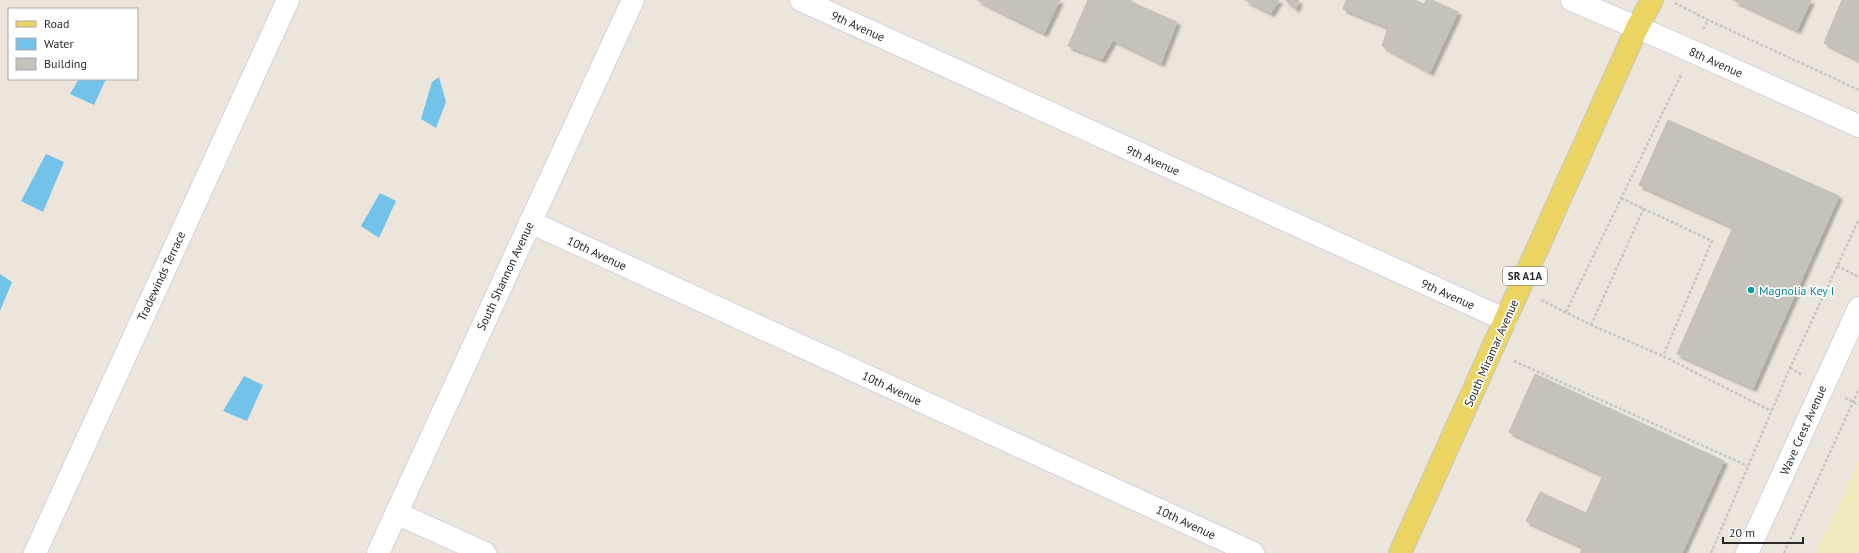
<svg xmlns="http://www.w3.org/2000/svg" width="1859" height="553" viewBox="0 0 1859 553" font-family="'PT Sans',sans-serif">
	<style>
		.sand { fill: #efebbf }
		.water { fill: #72c2e9 }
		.building { fill: #c6c2bb; stroke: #c6c1b5; filter: url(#shadow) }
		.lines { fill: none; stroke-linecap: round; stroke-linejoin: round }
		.minor-casing { stroke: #d1d3e2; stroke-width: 24 }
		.major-casing { stroke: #c7c7c7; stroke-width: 24 }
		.path { stroke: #c7c7c7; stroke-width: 2.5; stroke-dasharray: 3 2; stroke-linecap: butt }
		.minor { stroke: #fff; stroke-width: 22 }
		.major { stroke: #ebd461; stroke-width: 22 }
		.culture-dot { fill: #0f9aa8; stroke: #fff; stroke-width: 1.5 }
		.labels { text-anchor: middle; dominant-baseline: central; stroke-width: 3.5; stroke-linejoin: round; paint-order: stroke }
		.shield { fill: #fff; stroke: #696969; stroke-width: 1 }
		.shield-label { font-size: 11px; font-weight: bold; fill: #292929 }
		.street-label { font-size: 12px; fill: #292929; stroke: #fff }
		.culture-label { font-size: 12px; fill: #0d838f; stroke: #fff; text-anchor: start }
	</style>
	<defs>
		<filter id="shadow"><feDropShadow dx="3.5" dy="3.5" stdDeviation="1" flood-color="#0004"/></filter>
	</defs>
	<rect width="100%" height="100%" fill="#ebe5db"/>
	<!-- sand -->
	<path class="sand" d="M 1859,461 L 1859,553 L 1816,553 Z"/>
	<!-- water -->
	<g class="water">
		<path d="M 439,77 L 446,102 L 436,128 L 421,119 L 432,82 Z"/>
		<path d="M 79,79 L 106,79 L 94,105 L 70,94 Z"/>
		<path d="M 46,154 L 64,162 L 43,212 L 21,201 Z"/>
		<path d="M 380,193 L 396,201 L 379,238 L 361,226 Z"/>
		<path d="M 0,274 L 12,282 L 0,311 Z"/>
		<path d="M 244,376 L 263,385 L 247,421 L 223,411 Z"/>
	</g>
	<!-- building -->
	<g class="building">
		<path d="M 977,0 L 1060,0 L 1044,33 Z"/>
		<path d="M 1088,0 L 1132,0 L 1131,2 L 1177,22 L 1161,63 L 1113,40 L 1102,59 L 1068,46 Z"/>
		<path d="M 1245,0 L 1279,0 L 1271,13 Z"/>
		<path d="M 1285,0 L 1299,0 L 1296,9 Z"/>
		<path d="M 1346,0 L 1415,0 L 1424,4 L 1426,0 L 1432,0 L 1458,12 L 1430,72 L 1382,46 L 1388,27 L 1343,9 Z"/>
		<path d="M 1733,0 L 1811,0 L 1797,30 Z"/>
		<path d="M 1842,0 L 1859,0 L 1859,60 L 1824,43 Z"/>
		<path d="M 1668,120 L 1839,196 L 1753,388 L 1677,354 L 1733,227 L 1639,185 Z"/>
		<path d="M 1535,374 L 1724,461 L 1682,553 L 1580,553 L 1583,547 L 1526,521 L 1540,492 L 1586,513 L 1603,475 L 1509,432 Z"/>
	</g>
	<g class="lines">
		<!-- minor casing -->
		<g class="minor-casing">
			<g id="minor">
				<path d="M 801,0 L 1506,320"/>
				<path d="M 1572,0 L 1669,41 L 1859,126"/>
				<path d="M 530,222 L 1253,553"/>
				<path d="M 396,513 L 485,553"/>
				<path d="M 35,553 L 288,0"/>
				<path d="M 378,553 L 633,0"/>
				<path d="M 1747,553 L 1859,308"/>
			</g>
		</g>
		<!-- major casing -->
		<g class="major-casing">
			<path id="major" d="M 1400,553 L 1637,28 L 1652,0"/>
		</g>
		<!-- path -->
		<g class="path">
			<path d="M 1675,3 L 1708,20 L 1859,90"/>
			<path d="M 1703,29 L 1708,20"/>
			<path d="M 1621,198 L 1712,241 L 1663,356"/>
			<path d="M 1837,266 L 1859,277"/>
			<path d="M 1541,300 L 1591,325 L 1663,356 L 1771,411"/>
			<path d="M 1566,312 L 1682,73"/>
			<path d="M 1591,325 L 1644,208"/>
			<path d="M 1514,361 L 1748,466"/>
			<path d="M 1790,368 L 1802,375"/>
			<path d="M 1845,398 L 1859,405"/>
			<path d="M 1711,553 L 1790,368 L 1859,219"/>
			<path d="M 1784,553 L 1859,389"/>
		</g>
		<!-- minor -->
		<use href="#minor" class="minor"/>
		<!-- major -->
		<use href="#major" class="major"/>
	</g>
	<!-- markers -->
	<circle class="culture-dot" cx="1751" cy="290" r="4"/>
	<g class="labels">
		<!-- shield labels -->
		<rect class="shield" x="1503" y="267" width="44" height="18" rx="3"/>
		<g class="shield-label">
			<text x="1525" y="276">SR A1A</text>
		</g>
		<!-- street labels -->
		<g class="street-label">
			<text transform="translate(858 26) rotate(24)">9th Avenue</text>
			<text transform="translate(1716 62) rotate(24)">8th Avenue</text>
			<text transform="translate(1153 160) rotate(24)">9th Avenue</text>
			<text transform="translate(597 253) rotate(25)">10th Avenue</text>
			<text transform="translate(161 276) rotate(-65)">Tradewinds Terrace</text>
			<text transform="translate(505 276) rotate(-65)">South Shannon Avenue</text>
			<text transform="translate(1448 294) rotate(24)">9th Avenue</text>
			<text transform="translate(1491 353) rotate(-66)">South Miramar Avenue</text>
			<text transform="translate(892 388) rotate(25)">10th Avenue</text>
			<text transform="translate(1803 430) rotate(-66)">Wave Crest Avenue</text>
			<text transform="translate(1186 522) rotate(25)">10th Avenue</text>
		</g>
		<!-- culture labels -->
		<g class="culture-label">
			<text x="1759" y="290">Magnolia Key I</text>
		</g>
	</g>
	<!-- legend -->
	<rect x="8" y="8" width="130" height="72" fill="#ffffff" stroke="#a9a9a9"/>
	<rect x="16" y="21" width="20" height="6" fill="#ebd461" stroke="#a9a9a9"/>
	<text x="44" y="28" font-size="12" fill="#292929">Road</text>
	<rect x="16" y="38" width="20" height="12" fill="#72c2e9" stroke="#a9a9a9"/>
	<text x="44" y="48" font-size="12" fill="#292929">Water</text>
	<rect x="16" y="58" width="20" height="12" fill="#c6c2bb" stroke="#a9a9a9"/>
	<text x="44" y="68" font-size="12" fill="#292929">Building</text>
	<!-- scale -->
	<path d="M1723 537v6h80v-6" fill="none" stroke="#292929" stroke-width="2"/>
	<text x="1729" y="537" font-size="12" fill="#292929" stroke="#ffffff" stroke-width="3" paint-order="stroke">20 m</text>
</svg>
